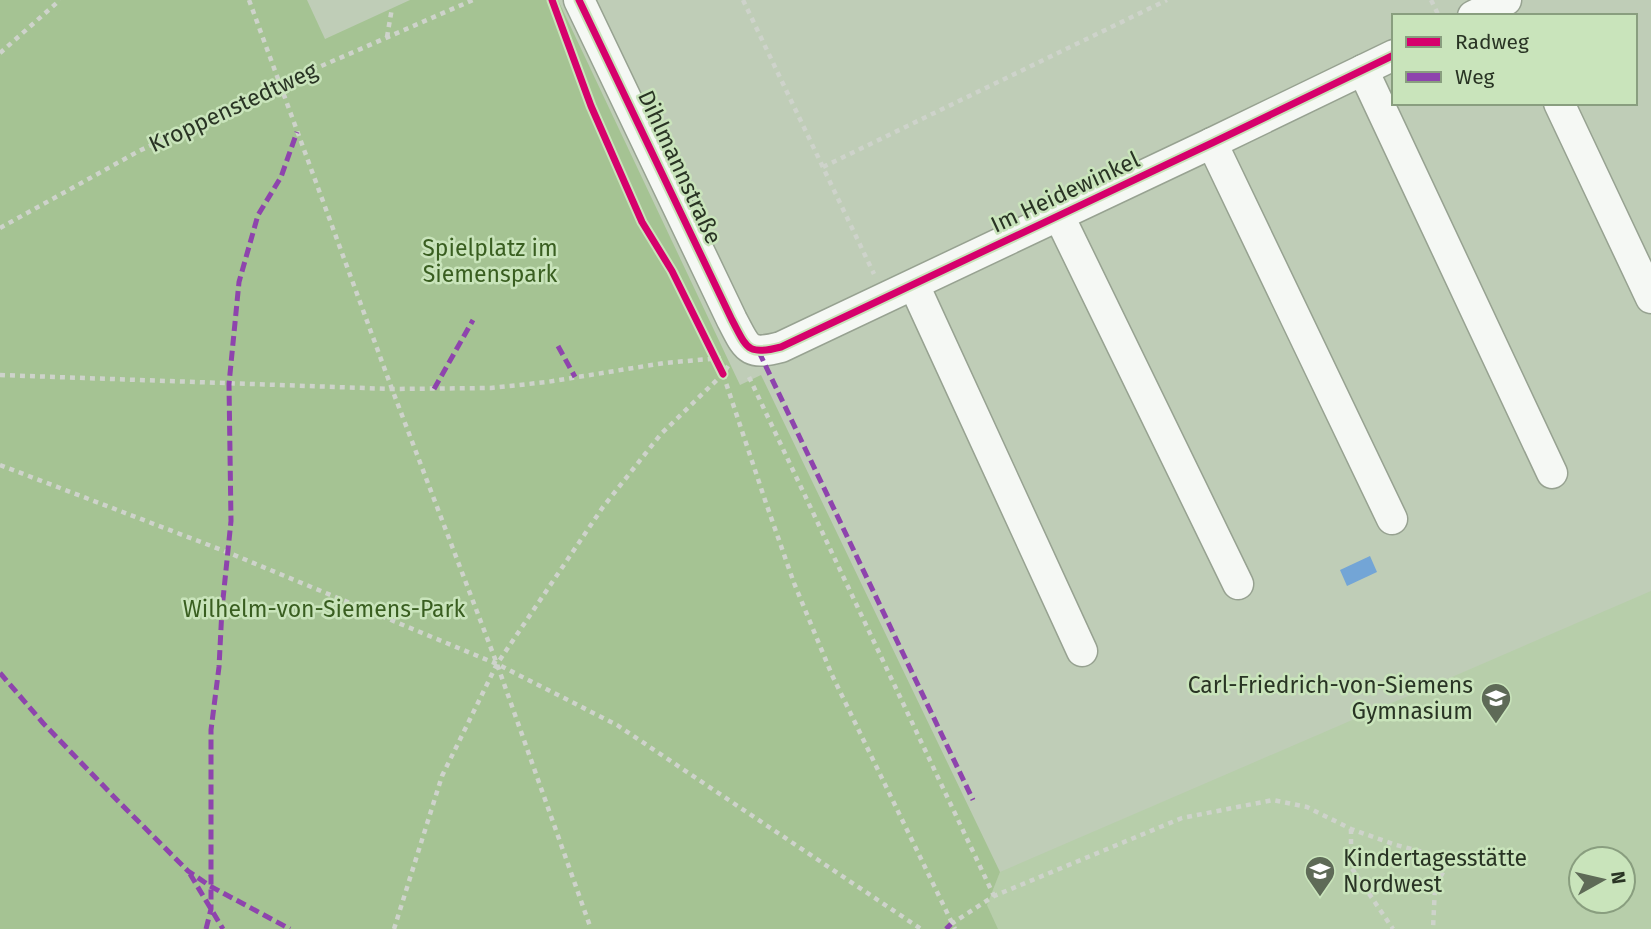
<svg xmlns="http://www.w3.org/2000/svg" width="1651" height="929" viewBox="0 0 1651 929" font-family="'Fira Sans',sans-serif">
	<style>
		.built { fill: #b7ceaa; fill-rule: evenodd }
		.green { fill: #a5c393 }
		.water { fill: #73a5d6 }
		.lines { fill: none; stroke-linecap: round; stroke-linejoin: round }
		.minor-casing { stroke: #97a291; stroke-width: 33 }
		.path { stroke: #ced3cb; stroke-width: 4.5; stroke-dasharray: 5 5; stroke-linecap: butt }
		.minor { stroke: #f5f8f4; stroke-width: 30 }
		.quiet { stroke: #8e44ad; stroke-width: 5; stroke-dasharray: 10 5; stroke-linecap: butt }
		.cycleway-casing { stroke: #c9e4bb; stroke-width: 11 }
		.cycleway { stroke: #d6006c; stroke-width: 7 }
		.labels { text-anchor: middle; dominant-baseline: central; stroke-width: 5; stroke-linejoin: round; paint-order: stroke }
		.street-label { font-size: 23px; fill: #293424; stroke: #c9e4bb }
		.park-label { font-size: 23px; fill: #395e20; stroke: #c9e4bb }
		.poi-label { font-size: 23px; fill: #293424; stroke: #c9e4bb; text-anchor: end }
	</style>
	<rect width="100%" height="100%" fill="#bfcdb7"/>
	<!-- built -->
	<path class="built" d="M 1651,591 L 1651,929 L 998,929 L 987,905 L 1000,872 ZM 1581,859 L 1623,859 L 1623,901 L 1581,901 Z"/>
	<!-- green -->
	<path class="green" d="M 0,0 L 307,0 L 325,39 L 410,0 L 558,0 L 740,385 L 761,375 L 1000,872 L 987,905 L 998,929 L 0,929 Z"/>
	<!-- water -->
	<path class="water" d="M 1370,556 L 1377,572 L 1347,586 L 1340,570 Z"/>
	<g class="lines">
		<!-- minor casing -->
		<g class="minor-casing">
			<g id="minor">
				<path d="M 579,0 L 732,320 C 747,348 747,356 781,347 L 1212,143 L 1394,55"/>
				<path d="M 1473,16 L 1506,0"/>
				<path d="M 1363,70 L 1552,473"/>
				<path d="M 1559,103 L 1651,298"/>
				<path d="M 1212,143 L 1392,519"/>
				<path d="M 1059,216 L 1238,584"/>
				<path d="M 914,285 L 1082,651"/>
			</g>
		</g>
		<!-- path -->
		<g class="path">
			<path d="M 249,0 L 392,389 L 497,664 L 591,929"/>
			<path d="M 743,0 L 874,274"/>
			<path d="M 1431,0 L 1439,16"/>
			<path d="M 387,37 L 392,8"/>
			<path d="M 0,53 L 60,0"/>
			<path d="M 823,167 L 1167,0"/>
			<path d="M 0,228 L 139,151 L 280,84 L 473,0"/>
			<path d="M 728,366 L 723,374 L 766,503 L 794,583 L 832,675 L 955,929"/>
			<path d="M 0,375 L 392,389 L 491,388 L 547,382 L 664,363 L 721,358"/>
			<path d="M 749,377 L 994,896"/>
			<path d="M 0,465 L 227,552 L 497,664 L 617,725 L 921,929"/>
			<path d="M 1351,829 L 1351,867 L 1393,929"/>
			<path d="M 951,924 L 994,896 L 1182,818 L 1273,800 L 1307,807 L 1351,829 L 1396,845 L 1450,859 L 1435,887 L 1433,929"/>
			<path d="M 394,929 L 442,776 L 497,664 L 603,507 L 661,434 L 724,373"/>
		</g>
		<!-- minor -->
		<use href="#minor" class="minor"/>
		<!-- quiet -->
		<g class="quiet">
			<path d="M 558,346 L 575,377"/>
			<path d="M 759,352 L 973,800"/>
			<path d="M 434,389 L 473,320"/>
			<path d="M 0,673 L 43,723 L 118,801 L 188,871 L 210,886 L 290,929"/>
			<path d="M 190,874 L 223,929"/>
			<path d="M 206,929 L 211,909 L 211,730 L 219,667 L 222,609 L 231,521 L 229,384 L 239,282 L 258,215 L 281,177 L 297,132"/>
			<path d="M 946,929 L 951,924"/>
		</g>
		<!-- cycleway casing -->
		<g class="cycleway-casing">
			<g id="cycleway">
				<path d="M 552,0 L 591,106 L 642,222 L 672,271 L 723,374"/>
				<path d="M 579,0 L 732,320 C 747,348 747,356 781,347 L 1212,143 L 1394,55"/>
			</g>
		</g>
		<!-- cycleway -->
		<use href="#cycleway" class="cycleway"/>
	</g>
	<!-- icons -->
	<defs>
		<g id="school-pin" transform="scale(1.575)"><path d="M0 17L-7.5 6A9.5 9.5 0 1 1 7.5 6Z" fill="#5e6a57" stroke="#c9e4bb"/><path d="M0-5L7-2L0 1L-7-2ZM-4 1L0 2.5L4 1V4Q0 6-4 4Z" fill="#fff"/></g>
	</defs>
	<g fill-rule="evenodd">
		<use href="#school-pin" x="1496" y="698"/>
		<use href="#school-pin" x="1320" y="871"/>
	</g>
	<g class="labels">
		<!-- street labels -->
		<g class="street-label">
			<text transform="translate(233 107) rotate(-25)">Kroppenstedtweg</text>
			<text transform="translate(680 167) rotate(65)">Dihlmannstraße</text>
			<text transform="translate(1065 192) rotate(-25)">Im Heidewinkel</text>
		</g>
		<!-- park labels -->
		<g class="park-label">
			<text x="490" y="248">Spielplatz im<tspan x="490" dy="26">Siemenspark</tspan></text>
			<text x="324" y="609">Wilhelm-von-Siemens-Park</text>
		</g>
		<!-- poi labels -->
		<g class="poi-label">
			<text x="1473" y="685">Carl-Friedrich-von-Siemens<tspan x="1473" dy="26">Gymnasium</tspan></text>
			<text x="1343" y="858" text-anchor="start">Kindertagesstätte<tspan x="1343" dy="26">Nordwest</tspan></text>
		</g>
	</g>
	<!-- legend -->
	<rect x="1392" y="14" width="245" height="91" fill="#c9e4bb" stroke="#899e7f" stroke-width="2"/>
	<rect x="1406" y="37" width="35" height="10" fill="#d6006c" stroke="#899e7f" stroke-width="2"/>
	<text x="1455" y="49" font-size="21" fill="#293424">Radweg</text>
	<rect x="1406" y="72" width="35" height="10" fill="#8e44ad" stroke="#899e7f" stroke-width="2"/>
	<text x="1455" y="84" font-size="21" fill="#293424">Weg</text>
	<!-- north arrow -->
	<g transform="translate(1602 880) rotate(82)"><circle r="33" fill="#c9e4bb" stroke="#899e7f" stroke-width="2"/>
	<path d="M0-5L12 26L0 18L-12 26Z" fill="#5e6a57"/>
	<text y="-10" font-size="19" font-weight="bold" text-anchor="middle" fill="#293424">N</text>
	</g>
</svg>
